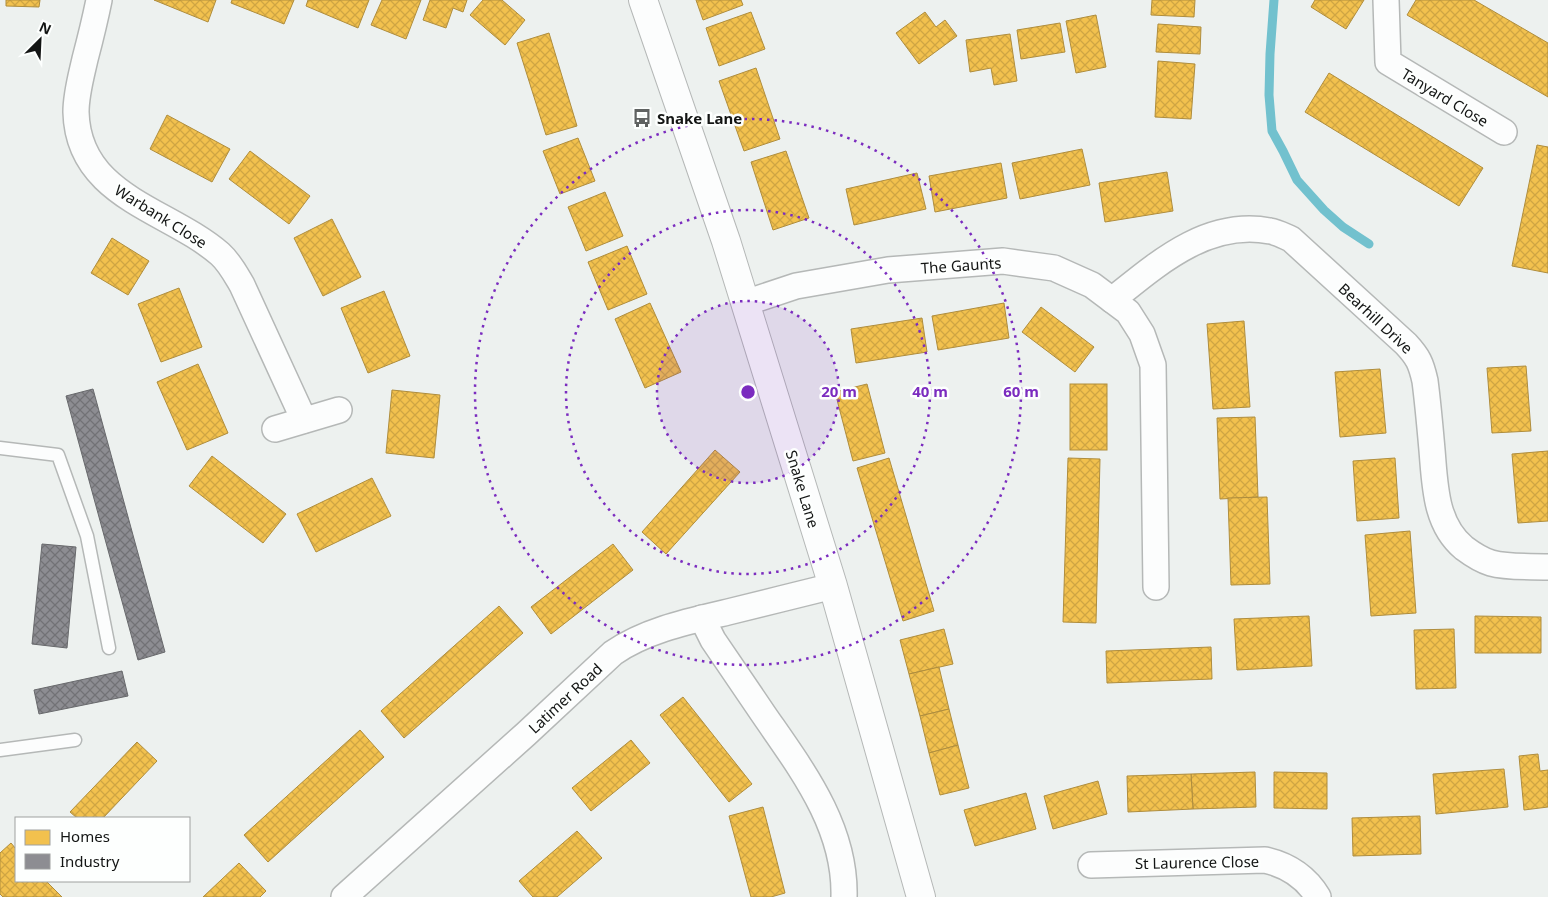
<svg xmlns="http://www.w3.org/2000/svg" width="1548" height="897" viewBox="0 0 1548 897" font-family="'Noto Sans',sans-serif">
	<style>
		.homes { fill: url(#homes-cross-hatch); stroke: #af8d3d }
		.industry { fill: url(#industry-cross-hatch); stroke: #68696c }
		.lines { fill: none; stroke-linecap: round; stroke-linejoin: round }
		.stream { stroke: #72c1ce; stroke-width: 9 }
		.service-casing { stroke: #b5b8b7; stroke-width: 15 }
		.minor-casing { stroke: #b5b8b7; stroke-width: 28 }
		.tertiary-casing { stroke: #b5b8b7; stroke-width: 30 }
		.service { stroke: #fcfdfd; stroke-width: 12 }
		.minor { stroke: #fcfdfd; stroke-width: 25 }
		.tertiary { stroke: #fcfdfd; stroke-width: 28 }
		.ring { fill: none; stroke: #7b2cbf; stroke-width: 2.5; stroke-dasharray: 2.5 5 }
		.labels { text-anchor: middle; dominant-baseline: central; stroke-width: 5; stroke-linejoin: round; paint-order: stroke }
		.street-label { font-size: 15px; fill: #131514; stroke: #fdfffe }
		.poi-label { font-size: 15px; font-weight: bold; fill: #131514; stroke: #fdfffe; text-anchor: start }
		.centre { fill: #7b2cbf; stroke: #fdfffe; stroke-width: 2.5 }
		.ring-label { font-size: 15px; text-anchor: middle; font-weight: bold; fill: #7b2cbf; stroke: #fdfffe; stroke-width: 5; stroke-linejoin: round; paint-order: stroke }
	</style>
	<defs>
		<pattern id="homes-cross-hatch" width="8" height="8" patternUnits="userSpaceOnUse" patternTransform="scale(1.25)"><rect width="8" height="8" fill="#f2c14e"/><path d="M0 0l8 8M0 8l8-8" fill="none" stroke="#cfa543"/></pattern>
		<pattern id="industry-cross-hatch" width="8" height="8" patternUnits="userSpaceOnUse" patternTransform="scale(1.25)"><rect width="8" height="8" fill="#8d8d92"/><path d="M0 0l8 8M0 8l8-8" fill="none" stroke="#727276"/></pattern>
	</defs>
	<rect width="100%" height="100%" fill="#edf1ef"/>
	<!-- homes -->
	<g class="homes">
		<path d="M 6,0 L 40,0 L 39,7 L 6,6 Z"/>
		<path d="M 154,0 L 216,0 L 208,22 Z"/>
		<path d="M 232,0 L 294,0 L 284,24 L 231,3 Z"/>
		<path d="M 308,0 L 369,0 L 358,28 L 306,6 Z"/>
		<path d="M 382,0 L 421,0 L 406,39 L 371,25 Z"/>
		<path d="M 430,0 L 467,0 L 463,12 L 453,8 L 446,28 L 423,20 Z"/>
		<path d="M 483,0 L 502,0 L 525,20 L 505,45 L 470,15 Z"/>
		<path d="M 696,0 L 741,0 L 743,5 L 703,20 Z"/>
		<path d="M 1152,0 L 1195,0 L 1194,17 L 1151,15 Z"/>
		<path d="M 1315,0 L 1364,0 L 1346,29 L 1311,7 Z"/>
		<path d="M 1416,0 L 1474,0 L 1548,43 L 1548,97 L 1407,15 Z"/>
		<path d="M 751,12 L 765,49 L 719,66 L 706,28 Z"/>
		<path d="M 925,12 L 936,27 L 945,20 L 957,36 L 919,64 L 896,33 Z"/>
		<path d="M 1096,15 L 1106,67 L 1076,73 L 1066,21 Z"/>
		<path d="M 1060,23 L 1065,52 L 1021,59 L 1017,30 Z"/>
		<path d="M 1158,24 L 1201,27 L 1200,54 L 1156,52 Z"/>
		<path d="M 549,33 L 577,126 L 546,135 L 517,43 Z"/>
		<path d="M 1010,34 L 1017,81 L 994,85 L 991,68 L 970,72 L 966,40 Z"/>
		<path d="M 1158,61 L 1195,64 L 1191,119 L 1155,117 Z"/>
		<path d="M 756,68 L 780,139 L 744,151 L 719,81 Z"/>
		<path d="M 1329,73 L 1483,168 L 1459,206 L 1305,112 Z"/>
		<path d="M 167,115 L 230,149 L 212,182 L 150,149 Z"/>
		<path d="M 578,138 L 595,181 L 560,194 L 543,151 Z"/>
		<path d="M 1537,145 L 1548,147 L 1548,273 L 1512,266 Z"/>
		<path d="M 1082,149 L 1090,185 L 1020,199 L 1012,163 Z"/>
		<path d="M 250,151 L 310,196 L 289,224 L 229,179 Z"/>
		<path d="M 786,151 L 809,218 L 773,230 L 751,162 Z"/>
		<path d="M 1001,163 L 1007,198 L 935,212 L 929,176 Z"/>
		<path d="M 1167,172 L 1173,211 L 1105,222 L 1099,183 Z"/>
		<path d="M 917,173 L 926,209 L 854,225 L 846,189 Z"/>
		<path d="M 605,192 L 623,236 L 586,251 L 568,207 Z"/>
		<path d="M 332,219 L 361,277 L 323,296 L 294,238 Z"/>
		<path d="M 112,238 L 149,261 L 128,295 L 91,273 Z"/>
		<path d="M 627,246 L 647,294 L 608,310 L 588,262 Z"/>
		<path d="M 179,288 L 202,347 L 161,362 L 138,304 Z"/>
		<path d="M 384,291 L 410,356 L 368,373 L 341,308 Z"/>
		<path d="M 650,303 L 681,372 L 645,388 L 615,319 Z"/>
		<path d="M 1004,303 L 1009,338 L 938,350 L 932,316 Z"/>
		<path d="M 1041,307 L 1094,347 L 1075,372 L 1022,332 Z"/>
		<path d="M 922,318 L 927,352 L 856,363 L 851,329 Z"/>
		<path d="M 1244,321 L 1250,407 L 1213,409 L 1207,324 Z"/>
		<path d="M 198,364 L 228,433 L 187,450 L 157,382 Z"/>
		<path d="M 1526,366 L 1531,431 L 1492,433 L 1487,368 Z"/>
		<path d="M 1380,369 L 1386,433 L 1340,437 L 1335,372 Z"/>
		<path d="M 867,384 L 885,453 L 853,461 L 835,392 Z"/>
		<rect x="1070" y="384" width="37" height="66"/>
		<path d="M 392,390 L 440,395 L 434,458 L 386,453 Z"/>
		<path d="M 1255,417 L 1258,497 L 1220,499 L 1217,418 Z"/>
		<path d="M 715,450 L 740,472 L 666,554 L 642,532 Z"/>
		<path d="M 1548,451 L 1548,521 L 1518,523 L 1512,454 Z"/>
		<path d="M 212,456 L 286,514 L 263,543 L 189,486 Z"/>
		<path d="M 889,458 L 934,611 L 903,621 L 857,468 Z"/>
		<path d="M 1068,458 L 1100,459 L 1096,623 L 1063,622 Z"/>
		<path d="M 1395,458 L 1399,518 L 1357,521 L 1353,461 Z"/>
		<path d="M 372,478 L 391,516 L 316,552 L 297,514 Z"/>
		<path d="M 1267,497 L 1270,584 L 1231,585 L 1228,498 Z"/>
		<path d="M 1410,531 L 1416,613 L 1371,616 L 1365,535 Z"/>
		<path d="M 613,544 L 633,570 L 551,634 L 531,607 Z"/>
		<path d="M 499,606 L 523,633 L 404,738 L 381,711 Z"/>
		<path d="M 1309,616 L 1312,666 L 1237,670 L 1234,619 Z"/>
		<path d="M 1475,616 L 1541,617 L 1541,653 L 1475,653 Z"/>
		<path d="M 944,629 L 953,664 L 909,674 L 900,640 Z"/>
		<path d="M 1454,629 L 1456,688 L 1416,689 L 1414,630 Z"/>
		<path d="M 1211,647 L 1212,679 L 1107,683 L 1106,651 Z"/>
		<path d="M 939,667 L 949,709 L 920,716 L 909,674 Z"/>
		<path d="M 683,697 L 752,784 L 729,802 L 660,715 Z"/>
		<path d="M 949,709 L 958,745 L 929,753 L 920,716 Z"/>
		<path d="M 360,730 L 384,757 L 268,862 L 244,835 Z"/>
		<path d="M 631,740 L 650,763 L 591,811 L 572,788 Z"/>
		<path d="M 137,742 L 157,761 L 103,818 L 77,818 L 70,812 Z"/>
		<path d="M 958,745 L 969,788 L 940,795 L 929,753 Z"/>
		<path d="M 1538,754 L 1540,771 L 1548,770 L 1548,807 L 1524,810 L 1519,756 Z"/>
		<path d="M 1504,769 L 1508,807 L 1436,814 L 1433,774 Z"/>
		<path d="M 1255,772 L 1256,807 L 1193,809 L 1191,774 Z"/>
		<path d="M 1274,772 L 1327,773 L 1327,809 L 1274,808 Z"/>
		<path d="M 1191,774 L 1193,809 L 1128,812 L 1127,776 Z"/>
		<path d="M 1098,781 L 1107,814 L 1053,829 L 1044,796 Z"/>
		<path d="M 1026,793 L 1036,829 L 975,846 L 964,810 Z"/>
		<path d="M 763,807 L 785,893 L 771,897 L 751,897 L 729,816 Z"/>
		<path d="M 1420,816 L 1421,854 L 1353,856 L 1352,818 Z"/>
		<path d="M 577,831 L 602,858 L 557,897 L 533,897 L 519,881 Z"/>
		<path d="M 11,843 L 16,849 L 16,881 L 46,881 L 62,897 L 3,897 L 0,894 L 0,853 Z"/>
		<path d="M 239,863 L 266,891 L 260,897 L 203,897 Z"/>
	</g>
	<!-- industry -->
	<g class="industry">
		<path d="M 93,389 L 165,652 L 138,660 L 66,396 Z"/>
		<path d="M 42,544 L 76,547 L 67,648 L 32,644 Z"/>
		<path d="M 122,671 L 128,696 L 39,714 L 34,690 Z"/>
	</g>
	<g class="lines">
		<!-- stream -->
		<path class="stream" d="M 1274,0 L 1270,54 L 1269,95 L 1272,131 L 1283,151 L 1297,180 L 1324,210 L 1343,227 L 1369,244"/>
		<!-- service casing -->
		<g class="service-casing">
			<g id="service">
				<path d="M 0,448 L 58,455 L 87,536 L 109,648"/>
				<path d="M 0,750 L 75,740"/>
			</g>
		</g>
		<!-- minor casing -->
		<g class="minor-casing">
			<g id="minor">
				<path d="M 99,0 C 95,20 90,40 85,59 C 81,77 76,94 76,112 C 78,197 168,209 220,254 C 230,263 236,275 242,285 L 304,420"/>
				<path d="M 1386,0 L 1388,62 L 1504,132"/>
				<path d="M 1112,300 C 1157,264 1207,219 1270,231 C 1277,232 1284,236 1291,239 L 1406,344 C 1418,357 1421,363 1425,381 C 1428,404 1430,427 1432,450 C 1435,485 1435,524 1464,548 C 1472,554 1481,560 1491,563 C 1509,568 1529,566 1548,567"/>
				<path d="M 745,303 L 796,286 L 888,270 L 1003,261 L 1054,268 L 1092,285 L 1128,312 L 1142,334 L 1153,365 L 1156,587"/>
				<path d="M 275,429 L 339,410"/>
				<path d="M 702,618 L 713,640 C 730,665 747,690 764,715 C 802,770 846,827 844,897"/>
				<path d="M 1091,865 L 1265,860 C 1287,865 1306,877 1318,897"/>
				<path d="M 344,897 L 526,734 L 613,653 C 646,630 690,621 728,612 C 763,603 798,595 833,586"/>
			</g>
		</g>
		<!-- tertiary casing -->
		<g class="tertiary-casing">
			<path id="tertiary" d="M 643,0 L 726,241 L 833,586 L 921,897"/>
		</g>
		<!-- service -->
		<use href="#service" class="service"/>
		<!-- minor -->
		<use href="#minor" class="minor"/>
		<!-- tertiary -->
		<use href="#tertiary" class="tertiary"/>
	</g>
	<!-- distance rings -->
	<circle cx="748" cy="392" r="91" fill="#7b2cbf" fill-opacity=".12"/>
	<g class="ring">
		<circle cx="748" cy="392" r="91"/>
		<circle cx="748" cy="392" r="182"/>
		<circle cx="748" cy="392" r="273"/>
	</g>
	<!-- icons -->
	<defs>
		<g id="bus-bare" transform="scale(1.5)"><path d="M-5-6H5V4H4V6H2V4H-2V6H-4V4H-5ZM-3.5-4V0h7V-4ZM-3.5 1.2v1.5H-2V1.2ZM2 1.2v1.5H3.5V1.2Z" fill="#5f6261" stroke="#fdfffe" stroke-width="2.5" paint-order="stroke"/></g>
	</defs>
	<g fill-rule="evenodd">
		<use href="#bus-bare" x="642" y="118"/>
	</g>
	<g class="labels">
		<!-- street labels -->
		<g class="street-label">
			<text transform="translate(1445 97) rotate(31)">Tanyard Close</text>
			<text transform="translate(161 216) rotate(32)">Warbank Close</text>
			<text transform="translate(961 265) rotate(-4)">The Gaunts</text>
			<text transform="translate(1376 318) rotate(43)">Bearhill Drive</text>
			<text transform="translate(803 489) rotate(73)">Snake Lane</text>
			<text transform="translate(565 698) rotate(-43)">Latimer Road</text>
			<text transform="translate(1197 862) rotate(-1)">St Laurence Close</text>
		</g>
		<!-- poi labels -->
		<g class="poi-label">
			<text x="657" y="118">Snake Lane</text>
		</g>
	</g>
	<circle cx="748" cy="392" r="8" class="centre"/>
	<g class="ring-label">
		<text x="839" y="397">20 m</text>
		<text x="930" y="397">40 m</text>
		<text x="1021" y="397">60 m</text>
	</g>
	<!-- legend -->
	<rect x="15" y="817" width="175" height="65" fill="#fdfffe" stroke="#9fa1a0"/>
	<rect x="25" y="830" width="25" height="15" fill="#f2c14e" stroke="#9fa1a0"/>
	<text x="60" y="842" font-size="15" fill="#131514">Homes</text>
	<rect x="25" y="854" width="25" height="15" fill="#8d8d92" stroke="#9fa1a0"/>
	<text x="60" y="867" font-size="15" fill="#131514">Industry</text>
	<!-- north arrow -->
	<g transform="translate(40 40) rotate(24)" stroke="#fdfffe" stroke-width="4" paint-order="stroke">
	<path d="M0-4L9 19L0 12L-9 19Z" fill="#131514"/>
	<text y="-8" font-size="14" font-weight="bold" text-anchor="middle" fill="#131514">N</text>
	</g>
</svg>
